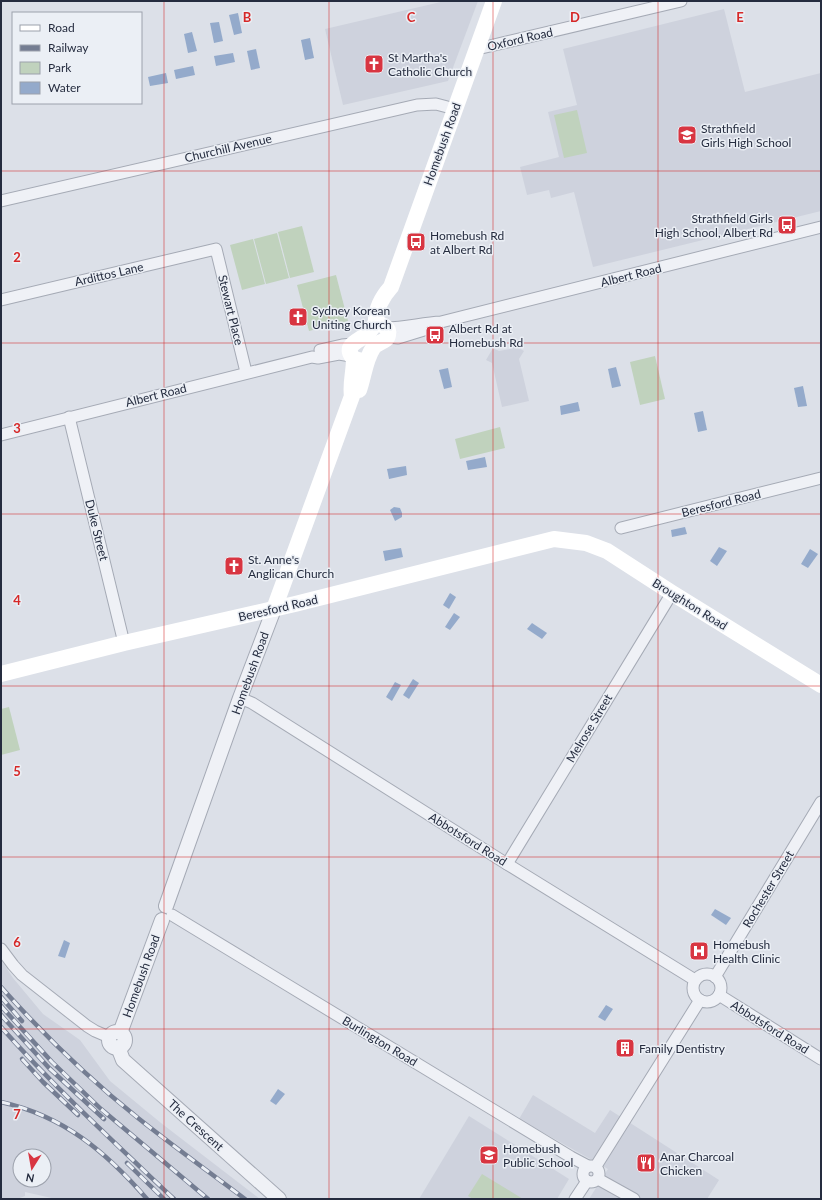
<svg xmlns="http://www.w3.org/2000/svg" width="822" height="1200" viewBox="0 0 822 1200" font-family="Lato,sans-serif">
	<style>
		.built { fill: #ced2dd; fill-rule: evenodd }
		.green { fill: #c0d2bd }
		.water { fill: #94aacb }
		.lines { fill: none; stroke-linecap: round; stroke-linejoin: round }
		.minor-casing { stroke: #a5aab5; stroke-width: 13 }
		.tertiary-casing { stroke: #a5aab5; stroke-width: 16 }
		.minor { stroke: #eff1f6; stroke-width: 11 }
		.tertiary { stroke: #eff1f6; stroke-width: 14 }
		.secondary { stroke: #fff; stroke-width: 16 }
		.rail-casing { stroke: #747d92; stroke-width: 4.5 }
		.rail { stroke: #ebeff5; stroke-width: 3; stroke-dasharray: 9; stroke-linecap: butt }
		.grid { fill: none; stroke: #d62828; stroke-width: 1; stroke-opacity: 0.55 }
		.labels { text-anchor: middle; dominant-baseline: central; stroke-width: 3; stroke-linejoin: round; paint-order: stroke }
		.street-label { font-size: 12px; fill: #252c3f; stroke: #ebeff5 }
		.poi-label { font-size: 12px; fill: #252c3f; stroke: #ebeff5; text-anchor: start }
		.grid-label { font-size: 13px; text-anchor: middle; font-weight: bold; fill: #d62828; stroke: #ebeff5; stroke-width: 3; stroke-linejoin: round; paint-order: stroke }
	</style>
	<rect width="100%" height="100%" fill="#dce0e8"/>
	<!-- built -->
	<g class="built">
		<path d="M 445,1 L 478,1 L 448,81 L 343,105 L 325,29 Z"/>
		<path d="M 724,9 L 745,92 L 821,73 L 821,211 L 593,267 L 574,192 L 551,198 L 549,190 L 527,195 L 520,167 L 559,157 L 548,112 L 577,105 L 563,49 Z"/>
		<path d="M 513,345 L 524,351 L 519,359 L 529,401 L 502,407 L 492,363 L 486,360 L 493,348 L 499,351 L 510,349 Z"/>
		<path d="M 1,960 L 13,978 L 43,1014 L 80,1040 L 110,1081 L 161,1123 L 260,1199 L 56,1199 L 25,1192 L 25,1196 L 17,1199 L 1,1199 ZM 20,1156 L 44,1156 L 44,1180 L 20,1180 Z"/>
		<path d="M 533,1095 L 595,1133 L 610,1110 L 719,1180 L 707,1199 L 589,1199 L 608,1169 L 519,1119 Z"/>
		<path d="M 469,1116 L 569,1179 L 557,1199 L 419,1199 Z"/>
	</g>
	<!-- green -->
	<g class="green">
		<path d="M 577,110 L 587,153 L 564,158 L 554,115 Z"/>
		<path d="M 302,226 L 314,272 L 290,278 L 278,232 Z"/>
		<path d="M 277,233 L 289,278 L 266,284 L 254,239 Z"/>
		<path d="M 253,239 L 265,284 L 242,290 L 230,245 Z"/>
		<path d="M 336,275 L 348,321 L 309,331 L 297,285 Z"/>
		<path d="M 655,356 L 665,399 L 640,405 L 630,362 Z"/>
		<path d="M 500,427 L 505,448 L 460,459 L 455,439 Z"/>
		<path d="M 9,707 L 20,750 L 1,755 L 1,709 Z"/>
		<path d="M 482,1174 L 523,1199 L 473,1199 L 468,1196 Z"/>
	</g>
	<!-- water -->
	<g class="water">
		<path d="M 238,13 L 242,33 L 234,35 L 229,15 Z"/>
		<path d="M 219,22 L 223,41 L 214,43 L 210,23 Z"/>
		<path d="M 192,32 L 197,51 L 188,53 L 184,34 Z"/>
		<path d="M 310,38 L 314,58 L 305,60 L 301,40 Z"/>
		<path d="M 256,49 L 260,68 L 251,70 L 247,51 Z"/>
		<path d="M 233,53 L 235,62 L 216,66 L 214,56 Z"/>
		<path d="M 193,66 L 195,75 L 176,79 L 174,70 Z"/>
		<path d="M 166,73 L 168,83 L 150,86 L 148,77 Z"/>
		<path d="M 616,367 L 621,386 L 612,388 L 608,369 Z"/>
		<path d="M 448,368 L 452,387 L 444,389 L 439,370 Z"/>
		<path d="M 803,386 L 807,406 L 798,407 L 794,388 Z"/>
		<path d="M 578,402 L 580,411 L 561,415 L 560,406 Z"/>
		<path d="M 703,411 L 707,430 L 698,432 L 694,413 Z"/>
		<path d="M 485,457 L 487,467 L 468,470 L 466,461 Z"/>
		<path d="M 406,466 L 407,475 L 389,479 L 387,469 Z"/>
		<path d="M 394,507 L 400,508 L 402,513 L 402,517 L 395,521 L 390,510 Z"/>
		<path d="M 685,527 L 687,534 L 672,537 L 671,530 Z"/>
		<path d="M 719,547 L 727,551 L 717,566 L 710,561 Z"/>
		<path d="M 401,548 L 403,557 L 385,561 L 383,551 Z"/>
		<path d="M 810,549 L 818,554 L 808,568 L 801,564 Z"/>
		<path d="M 450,593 L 456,597 L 449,609 L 443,605 Z"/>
		<path d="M 454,613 L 460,617 L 450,630 L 445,627 Z"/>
		<path d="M 532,623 L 547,633 L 542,639 L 527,629 Z"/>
		<path d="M 413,679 L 419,683 L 409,699 L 403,695 Z"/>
		<path d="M 395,682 L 401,685 L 392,701 L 386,697 Z"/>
		<path d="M 715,909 L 731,918 L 726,925 L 711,915 Z"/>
		<path d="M 64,940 L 70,943 L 65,958 L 58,956 Z"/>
		<path d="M 606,1005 L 613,1009 L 605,1021 L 598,1017 Z"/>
		<path d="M 278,1089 L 285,1094 L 276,1105 L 270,1101 Z"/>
	</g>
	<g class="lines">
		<!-- minor casing -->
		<g class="minor-casing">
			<g id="minor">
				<path d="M 477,49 L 681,1"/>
				<path d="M 1,201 L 417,105 L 436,104 L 455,109"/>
				<path d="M 1,300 L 216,249 L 246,372"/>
				<path d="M 386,328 C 405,328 422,323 441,322 L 821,227"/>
				<path d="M 388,337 L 398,338 L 424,330"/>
				<path d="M 320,350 L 342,345 L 353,344"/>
				<path d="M 69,417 L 124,643"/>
				<path d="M 1,435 L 312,357 L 318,358 L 339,354 L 351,356"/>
				<path d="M 621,528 L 821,478"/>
				<path d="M 240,698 L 252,703 L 507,864 L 695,980"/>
				<path d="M 507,864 L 672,593"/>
				<path d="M 172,915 L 571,1157 L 588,1166"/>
				<path d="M 1,949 L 13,965 L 22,975 L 87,1026 L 95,1031 L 109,1037"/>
				<circle cx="707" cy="988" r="14"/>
				<path d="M 715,977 L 821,802"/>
				<path d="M 719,995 L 821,1059"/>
				<circle cx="591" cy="1174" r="8"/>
				<path d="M 596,1166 L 700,1000"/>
				<path d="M 598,1179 L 634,1199"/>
				<path d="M 575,1199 L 587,1181"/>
			</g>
		</g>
		<!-- tertiary casing -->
		<g class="tertiary-casing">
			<g id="tertiary">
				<path d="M 166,906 L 240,698 L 274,609"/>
				<circle cx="117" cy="1040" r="8"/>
				<path d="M 120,1033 L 162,920"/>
				<path d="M 118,1047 L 123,1060 L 279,1199"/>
			</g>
		</g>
		<!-- minor -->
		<use href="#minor" class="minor"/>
		<!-- tertiary -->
		<use href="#tertiary" class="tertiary"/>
		<!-- secondary -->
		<g class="secondary">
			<path d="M 376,324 C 375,310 382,297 391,287 L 494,1"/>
			<path d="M 363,361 L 354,359 C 341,344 361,341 368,333 C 372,330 372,326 376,324"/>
			<path d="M 359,390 C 364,376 365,360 373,348 C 377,342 387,342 388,335 C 390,327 382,324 376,324"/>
			<path d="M 274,609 L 352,396 C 350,384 354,372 354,359"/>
			<path d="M 1,674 L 124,643 L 295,604 L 554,539 L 586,543 L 607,551 L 672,593 L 821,685"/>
		</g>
		<!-- rail casing -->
		<g class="rail-casing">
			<g id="rail">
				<path d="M 1,987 C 43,1034 89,1079 138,1118 C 173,1146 209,1172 245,1199"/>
				<path d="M 1,997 L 22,1021"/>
				<path d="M 1,1006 L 52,1062 L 101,1109 L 208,1199"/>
				<path d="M 1,1015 L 49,1068 L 104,1119"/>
				<path d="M 1,1027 C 55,1088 115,1143 174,1199"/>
				<path d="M 22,1059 L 43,1082 L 78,1115"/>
				<path d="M 1,1102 C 64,1116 106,1152 147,1199"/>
				<path d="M 127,1163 L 164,1199"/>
			</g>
		</g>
		<!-- rail -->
		<use href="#rail" class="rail"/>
	</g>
	<!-- grid -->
	<path class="grid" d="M 164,1 L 164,1199M 329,1 L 329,1199M 493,1 L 493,1199M 658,1 L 658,1199M 1,171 L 821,171M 1,343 L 821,343M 1,514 L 821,514M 1,686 L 821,686M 1,857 L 821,857M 1,1029 L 821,1029"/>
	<!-- icons -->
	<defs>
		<g id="church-square" transform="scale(1)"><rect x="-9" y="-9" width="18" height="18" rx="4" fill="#d83541" stroke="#ebeff5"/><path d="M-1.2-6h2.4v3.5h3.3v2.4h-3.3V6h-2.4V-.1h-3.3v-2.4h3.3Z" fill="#fff"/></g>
		<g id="school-square" transform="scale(1)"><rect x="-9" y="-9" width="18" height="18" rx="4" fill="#d83541" stroke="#ebeff5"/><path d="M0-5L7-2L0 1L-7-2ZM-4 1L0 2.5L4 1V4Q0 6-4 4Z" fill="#fff"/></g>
		<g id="bus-square" transform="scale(1)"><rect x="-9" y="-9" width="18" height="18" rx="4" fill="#d83541" stroke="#ebeff5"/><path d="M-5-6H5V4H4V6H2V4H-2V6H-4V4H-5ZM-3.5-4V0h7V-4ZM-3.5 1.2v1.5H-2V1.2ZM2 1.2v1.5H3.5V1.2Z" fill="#fff"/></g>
		<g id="hospital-square" transform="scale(1)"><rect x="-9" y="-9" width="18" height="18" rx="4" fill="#d83541" stroke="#ebeff5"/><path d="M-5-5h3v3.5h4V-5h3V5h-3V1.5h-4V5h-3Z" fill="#fff"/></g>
		<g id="building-square" transform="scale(1)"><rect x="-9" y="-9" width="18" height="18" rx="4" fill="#d83541" stroke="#ebeff5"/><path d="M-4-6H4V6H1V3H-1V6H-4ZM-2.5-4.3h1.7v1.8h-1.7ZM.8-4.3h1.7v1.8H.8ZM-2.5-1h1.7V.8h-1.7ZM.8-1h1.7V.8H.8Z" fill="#fff"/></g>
		<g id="restaurant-square" transform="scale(1)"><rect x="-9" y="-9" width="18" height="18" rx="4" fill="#d83541" stroke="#ebeff5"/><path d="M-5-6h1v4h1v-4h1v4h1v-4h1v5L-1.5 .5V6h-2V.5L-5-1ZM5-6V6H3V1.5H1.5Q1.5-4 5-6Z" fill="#fff"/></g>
	</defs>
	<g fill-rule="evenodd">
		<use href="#church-square" x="374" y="64"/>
		<use href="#school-square" x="687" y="135"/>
		<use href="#bus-square" x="787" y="225"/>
		<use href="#bus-square" x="416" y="242"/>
		<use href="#church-square" x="298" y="317"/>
		<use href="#bus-square" x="435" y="335"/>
		<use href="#church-square" x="234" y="566"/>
		<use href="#hospital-square" x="699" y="951"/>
		<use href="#building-square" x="625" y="1048"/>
		<use href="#school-square" x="489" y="1155"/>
		<use href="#restaurant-square" x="646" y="1163"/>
	</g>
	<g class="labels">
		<!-- street labels -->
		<g class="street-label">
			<text transform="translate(520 39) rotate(-13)">Oxford Road</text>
			<text transform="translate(442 144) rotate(-70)">Homebush Road</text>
			<text transform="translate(228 148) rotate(-13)">Churchill Avenue</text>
			<text transform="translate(109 274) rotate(-13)">Ardittos Lane</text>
			<text transform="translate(631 275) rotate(-14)">Albert Road</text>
			<text transform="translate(231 310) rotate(76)">Stewart Place</text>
			<text transform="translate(156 395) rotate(-14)">Albert Road</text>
			<text transform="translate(721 503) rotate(-14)">Beresford Road</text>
			<text transform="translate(97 530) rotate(76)">Duke Street</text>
			<text transform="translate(690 604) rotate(32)">Broughton Road</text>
			<text transform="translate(278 608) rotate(-13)">Beresford Road</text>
			<text transform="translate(250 673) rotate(-70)">Homebush Road</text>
			<text transform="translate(589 728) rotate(-59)">Melrose Street</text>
			<text transform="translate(468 839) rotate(32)">Abbotsford Road</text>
			<text transform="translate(768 889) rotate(-59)">Rochester Street</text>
			<text transform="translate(141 976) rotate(-70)">Homebush Road</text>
			<text transform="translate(770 1027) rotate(32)">Abbotsford Road</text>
			<text transform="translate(380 1041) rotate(31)">Burlington Road</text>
			<text transform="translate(196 1125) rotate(42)">The Crescent</text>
		</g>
		<!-- poi labels -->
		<g class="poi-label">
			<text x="388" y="57">St Martha's<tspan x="388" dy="14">Catholic Church</tspan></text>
			<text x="701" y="128">Strathfield<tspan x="701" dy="14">Girls High School</tspan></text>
			<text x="773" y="218" text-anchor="end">Strathfield Girls<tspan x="773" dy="14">High School, Albert Rd</tspan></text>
			<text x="430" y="235">Homebush Rd<tspan x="430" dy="14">at Albert Rd</tspan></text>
			<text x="312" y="310">Sydney Korean<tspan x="312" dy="14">Uniting Church</tspan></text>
			<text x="449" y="328">Albert Rd at<tspan x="449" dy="14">Homebush Rd</tspan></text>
			<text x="248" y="559">St. Anne's<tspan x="248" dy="14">Anglican Church</tspan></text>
			<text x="713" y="944">Homebush<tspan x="713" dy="14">Health Clinic</tspan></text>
			<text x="639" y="1048">Family Dentistry</text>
			<text x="503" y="1148">Homebush<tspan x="503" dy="14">Public School</tspan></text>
			<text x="660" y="1156">Anar Charcoal<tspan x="660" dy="14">Chicken</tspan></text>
		</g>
	</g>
	<g class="grid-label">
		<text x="247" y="22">B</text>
		<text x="411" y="22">C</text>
		<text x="575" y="22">D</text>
		<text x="740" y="22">E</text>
		<text x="17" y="262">2</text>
		<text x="17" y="433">3</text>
		<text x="17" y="605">4</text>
		<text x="17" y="776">5</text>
		<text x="17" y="947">6</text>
		<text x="17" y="1119">7</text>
	</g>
	<!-- border -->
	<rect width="822" height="1200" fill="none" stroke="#252c3f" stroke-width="4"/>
	<!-- legend -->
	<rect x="12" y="12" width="130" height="92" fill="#ebeff5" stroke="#9ca1ac"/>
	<rect x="20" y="25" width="20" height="6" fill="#ffffff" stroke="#9ca1ac"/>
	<text x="48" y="32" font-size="12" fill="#252c3f">Road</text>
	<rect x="20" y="45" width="20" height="6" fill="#747d92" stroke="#9ca1ac"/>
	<text x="48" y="52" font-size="12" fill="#252c3f">Railway</text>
	<rect x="20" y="62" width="20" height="12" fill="#c0d2bd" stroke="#9ca1ac"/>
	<text x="48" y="72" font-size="12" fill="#252c3f">Park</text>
	<rect x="20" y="82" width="20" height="12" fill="#94aacb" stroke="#9ca1ac"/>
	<text x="48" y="92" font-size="12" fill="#252c3f">Water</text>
	<!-- north arrow -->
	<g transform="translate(32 1168) rotate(191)"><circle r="19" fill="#ebeff5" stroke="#9ca1ac"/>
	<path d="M0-3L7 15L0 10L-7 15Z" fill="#d83541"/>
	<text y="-6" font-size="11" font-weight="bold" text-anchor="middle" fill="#252c3f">N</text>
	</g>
</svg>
